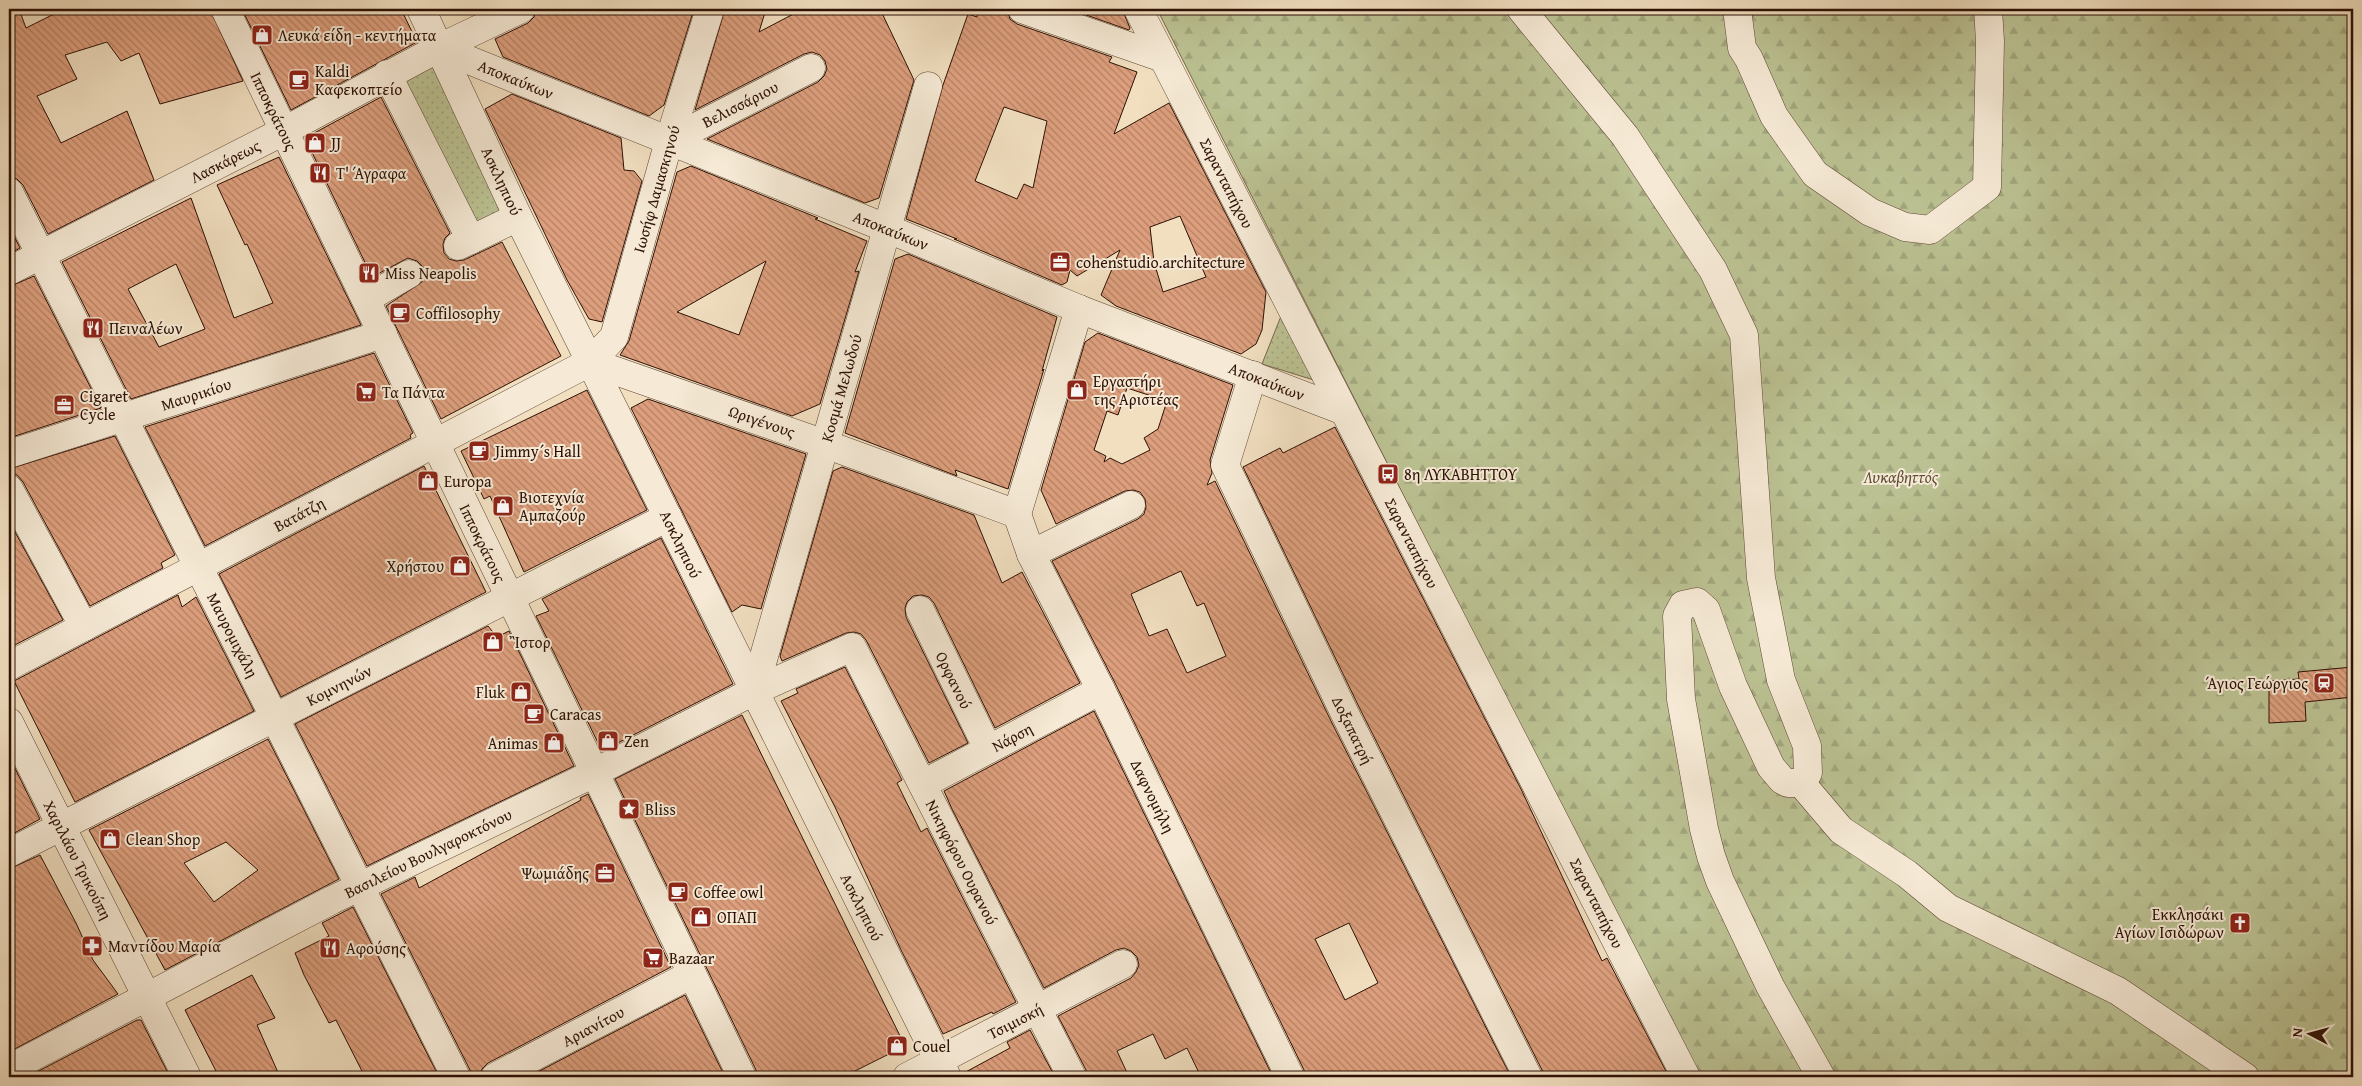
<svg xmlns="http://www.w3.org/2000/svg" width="2362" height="1086" viewBox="0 0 2362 1086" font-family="'Gentium Book Plus',serif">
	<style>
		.forest { fill: url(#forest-firs); stroke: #74684b }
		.park { fill: url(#park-dots); stroke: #74684b }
		.building { fill: url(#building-back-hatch); stroke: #2d1004; fill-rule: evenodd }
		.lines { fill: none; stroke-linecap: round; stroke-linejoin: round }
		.minor-casing { stroke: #5e4433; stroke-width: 29 }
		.minor { stroke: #f6ead6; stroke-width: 28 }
		.labels { text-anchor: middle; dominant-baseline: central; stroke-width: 4; stroke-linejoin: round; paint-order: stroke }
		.poi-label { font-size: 16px; fill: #2d1004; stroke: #f6ead6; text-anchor: start }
		.street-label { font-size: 16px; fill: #2d1004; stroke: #f6ead6 }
		.park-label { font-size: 16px; font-style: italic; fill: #5f4e36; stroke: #f6ead6 }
	</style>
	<defs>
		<pattern id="forest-firs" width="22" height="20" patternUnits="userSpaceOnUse" patternTransform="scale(1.25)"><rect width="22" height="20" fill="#bbc192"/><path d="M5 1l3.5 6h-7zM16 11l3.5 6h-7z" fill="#a1a57c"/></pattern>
		<pattern id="park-dots" width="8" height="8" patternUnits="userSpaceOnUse" patternTransform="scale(1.25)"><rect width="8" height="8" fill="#bbc192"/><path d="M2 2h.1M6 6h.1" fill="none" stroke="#a1a57c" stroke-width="1.8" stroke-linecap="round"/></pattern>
		<pattern id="building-back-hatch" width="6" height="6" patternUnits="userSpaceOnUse" patternTransform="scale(1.25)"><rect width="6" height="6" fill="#dd9f7d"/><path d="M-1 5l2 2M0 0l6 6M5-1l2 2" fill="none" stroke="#b48064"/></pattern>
	</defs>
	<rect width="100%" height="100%" fill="#f1dfc0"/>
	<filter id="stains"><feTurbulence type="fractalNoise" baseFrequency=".004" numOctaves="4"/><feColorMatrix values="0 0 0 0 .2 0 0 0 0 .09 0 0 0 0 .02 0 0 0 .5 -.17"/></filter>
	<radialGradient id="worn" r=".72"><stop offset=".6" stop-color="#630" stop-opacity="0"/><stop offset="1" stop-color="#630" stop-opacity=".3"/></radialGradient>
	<!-- forest -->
	<path class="forest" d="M 1157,9 L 2353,9 L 2353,1077 L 1698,1077 Z"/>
	<!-- park -->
	<g class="park">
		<path d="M 435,62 L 508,216 L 472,234 L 395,80 Z"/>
		<path d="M 1283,311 L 1317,381 L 1262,364 Z"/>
	</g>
	<!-- building -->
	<g class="building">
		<path d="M 9,9 L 19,9 L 26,28 L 64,9 L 210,9 L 243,81 L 160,104 L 139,53 L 121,61 L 107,42 L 65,55 L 77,79 L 37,96 L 61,143 L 127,111 L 154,180 L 48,234 L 23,185 L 17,179 L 9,177 Z"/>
		<path d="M 242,9 L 401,9 L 417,42 L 291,110 Z"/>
		<path d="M 536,9 L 694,9 L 664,105 L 649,116 L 503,57 L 495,39 L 528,23 L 534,17 Z"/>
		<path d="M 725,9 L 766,9 L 759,32 L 803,9 L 880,9 L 914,80 L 879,198 L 865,203 L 707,139 L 818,82 L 824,76 L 827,69 L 825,61 L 820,55 L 812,52 L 804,54 L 695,110 Z"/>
		<path d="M 978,9 L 1007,9 L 1010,19 L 1017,24 L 1112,57 L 1109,62 L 1137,72 L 1114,134 L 1169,103 L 1266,292 L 1262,330 L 1256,344 L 1241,354 L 1116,306 L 1101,295 L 1120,250 L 1077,276 L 1070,270 L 1067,282 L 1062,285 L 954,239 L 957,239 L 906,219 L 943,85 L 968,14 L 977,17 ZM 1004,107 L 1047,121 L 1033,188 L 1024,184 L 1017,199 L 975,181 ZM 1180,216 L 1206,277 L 1163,292 L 1154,262 L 1150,227 Z"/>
		<path d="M 1069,9 L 1122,9 L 1130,28 L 1129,30 Z"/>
		<path d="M 512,94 L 621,138 L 624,170 L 634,171 L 642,181 L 602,322 L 589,319 L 567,280 L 485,109 Z"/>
		<path d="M 381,97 L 450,233 L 445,238 L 443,244 L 444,253 L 449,259 L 456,261 L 464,260 L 502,242 L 561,356 L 441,419 L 386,306 L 422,282 L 425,274 L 423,267 L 417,261 L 408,258 L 372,277 L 305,138 Z"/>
		<path d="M 279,157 L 361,325 L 131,399 L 62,262 L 191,198 L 234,318 L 273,303 L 247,244 L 245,245 L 217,185 ZM 176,264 L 205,329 L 159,347 L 128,289 Z"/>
		<path d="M 691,166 L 818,218 L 815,219 L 867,241 L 855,272 L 859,271 L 820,404 L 792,416 L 620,355 L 629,341 L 677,172 ZM 766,261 L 739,335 L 677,312 Z"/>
		<path d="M 9,226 L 20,248 L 9,254 Z"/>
		<path d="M 908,254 L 1057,317 L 1042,371 L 1044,369 L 1008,489 L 955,470 L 957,476 L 845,433 L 895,259 Z"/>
		<path d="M 34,276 L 101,408 L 9,438 L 9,287 Z"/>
		<path d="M 1098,333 L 1233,385 L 1210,460 L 1212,473 L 1207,485 L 1215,481 L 1331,721 L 1511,1077 L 1305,1077 L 1304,1070 L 1115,683 L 1052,561 L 1138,519 L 1144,514 L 1146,507 L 1145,499 L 1140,492 L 1133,490 L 1125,491 L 1056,524 L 1041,490 L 1085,342 ZM 1127,388 L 1167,401 L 1158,429 L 1144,438 L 1150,450 L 1122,464 L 1110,458 L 1104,462 L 1106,456 L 1094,450 L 1107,411 L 1118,415 ZM 1181,571 L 1197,606 L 1204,603 L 1226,656 L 1187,673 L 1167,629 L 1149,636 L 1131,594 ZM 1349,923 L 1378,983 L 1345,1000 L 1315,939 Z"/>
		<path d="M 374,353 L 413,433 L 410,435 L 411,438 L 205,546 L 145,427 Z"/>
		<path d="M 587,390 L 647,510 L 524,572 L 490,496 L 484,499 L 461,451 Z"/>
		<path d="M 648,399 L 806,454 L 761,609 L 742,605 L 732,612 L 631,408 Z"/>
		<path d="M 1335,427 L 1521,789 L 1602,961 L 1607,958 L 1669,1077 L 1544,1077 L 1542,1070 L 1359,707 L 1243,467 L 1280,448 L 1283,453 Z"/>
		<path d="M 115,436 L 175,555 L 161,563 L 163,568 L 90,606 L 23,482 L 17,475 L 9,473 L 9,469 Z"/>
		<path d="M 424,466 L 486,592 L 281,697 L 219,574 Z"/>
		<path d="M 842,467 L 974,515 L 1002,583 L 1022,572 L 1080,683 L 995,728 L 934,603 L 929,597 L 922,595 L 913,596 L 907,602 L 905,608 L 906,617 L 968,743 L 929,763 L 866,640 L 861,634 L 854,632 L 846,633 L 782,661 L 780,656 L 833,471 Z"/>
		<path d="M 9,521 L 63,620 L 9,648 Z"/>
		<path d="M 661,538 L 733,684 L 602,751 L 536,616 L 549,611 L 542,599 Z"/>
		<path d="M 178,595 L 182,607 L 196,597 L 254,711 L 75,802 L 14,681 Z"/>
		<path d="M 488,626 L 497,637 L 509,631 L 574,766 L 367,866 L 295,724 Z"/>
		<path d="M 845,667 L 902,780 L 897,783 L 921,832 L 927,828 L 1016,1002 L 993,1014 L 992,1012 L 943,1034 L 901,950 L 835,807 L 781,701 L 798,693 L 796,689 Z"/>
		<path d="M 2353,667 L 2353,697 L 2305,702 L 2306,721 L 2269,723 L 2269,681 L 2299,679 L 2298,672 Z"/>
		<path d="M 1094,711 L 1273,1077 L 1201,1077 L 1187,1048 L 1165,1059 L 1153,1034 L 1117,1051 L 1129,1077 L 1088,1077 L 1086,1070 L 1058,1016 L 1131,978 L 1136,972 L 1139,965 L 1137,957 L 1131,951 L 1124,948 L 1116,950 L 1044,988 L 952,809 L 944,791 Z"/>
		<path d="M 742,715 L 905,1046 L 843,1077 L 757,1077 L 756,1070 L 615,779 Z"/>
		<path d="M 268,739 L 339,879 L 165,970 L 89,830 ZM 226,842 L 258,870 L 214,902 L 184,863 Z"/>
		<path d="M 9,756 L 40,819 L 9,836 Z"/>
		<path d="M 588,794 L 671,967 L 488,1063 L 482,1069 L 480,1077 L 472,1077 L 470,1070 L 381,894 L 415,877 L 419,888 L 581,800 L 580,798 Z"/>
		<path d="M 40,855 L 76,923 L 93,960 L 118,994 L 9,1052 L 9,869 Z"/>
		<path d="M 353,907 L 439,1077 L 365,1077 L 336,1020 L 329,1023 L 304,975 L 295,953 L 329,936 L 322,923 Z"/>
		<path d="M 252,975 L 275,1018 L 257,1025 L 280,1077 L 219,1077 L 185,1010 Z"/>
		<path d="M 685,995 L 725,1077 L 528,1077 Z"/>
		<path d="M 137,1020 L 141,1020 L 170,1077 L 27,1077 Z"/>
		<path d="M 1030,1030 L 1055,1077 L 963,1077 L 962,1074 L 1010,1048 L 1007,1042 Z"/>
	</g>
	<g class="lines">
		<!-- minor casing -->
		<g class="minor-casing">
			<g id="minor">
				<path d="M 225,9 L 742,1077"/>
				<path d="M 421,9 L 518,217 L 947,1077"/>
				<path d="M 1022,9 L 1163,58"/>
				<path d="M 1138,9 L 1686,1077"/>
				<path d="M 1521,9 L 1625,136 L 1713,270 L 1744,335 L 1761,578 L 1781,680 L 1807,746 L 1808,773 L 1801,783 L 1788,783 L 1782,780 L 1771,767 L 1733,686 L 1706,610 L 1697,602 L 1683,605 L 1677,616 L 1681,699 L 1704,829 L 1711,856 L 1720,881 L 1770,986 L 1821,1077"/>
				<path d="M 1737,9 L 1742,48 L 1749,59 L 1774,116 L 1815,174 L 1870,212 L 1905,227 L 1930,230 L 1987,187 L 1990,41 L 1988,9"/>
				<path d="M 439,48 L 886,228 L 1079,309 L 1344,411"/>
				<path d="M 387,74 L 471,240"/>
				<path d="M 669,141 L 811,68"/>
				<path d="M 9,192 L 456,1077"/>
				<path d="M 458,246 L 518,217"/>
				<path d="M 9,271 L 284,131 L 439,48 L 521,9"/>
				<path d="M 366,299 L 409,274"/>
				<path d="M 590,362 L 825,444 L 1017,514"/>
				<path d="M 1253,375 L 1225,465 L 1345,714 L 1528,1077"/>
				<path d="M 9,454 L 383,334"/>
				<path d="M 9,489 L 84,627"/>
				<path d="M 1017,514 L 1031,554 L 1101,690 L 1290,1077"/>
				<path d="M 1017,514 L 1079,309"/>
				<path d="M 1031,554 L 1131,505"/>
				<path d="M 920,610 L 988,749"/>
				<path d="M 9,666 L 590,362 L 614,337 L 669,141 L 710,9"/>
				<path d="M 754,691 L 928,86"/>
				<path d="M 9,722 L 187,1077"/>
				<path d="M 1801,783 L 1841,830 L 1907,874 L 1948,908 L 2118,991 L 2245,1077"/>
				<path d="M 923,784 L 1101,690"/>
				<path d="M 9,853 L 668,517"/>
				<path d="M 9,1069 L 332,900 L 578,781 L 754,691 L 852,647 L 1072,1077"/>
				<path d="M 495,1077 L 692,974"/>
				<path d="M 907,1077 L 1123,964"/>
			</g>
		</g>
		<!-- minor -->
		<use href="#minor" class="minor"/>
	</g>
	<!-- icons -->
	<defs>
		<g id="shop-square" transform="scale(1.125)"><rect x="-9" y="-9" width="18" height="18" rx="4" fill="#8f2418" stroke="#f6ead6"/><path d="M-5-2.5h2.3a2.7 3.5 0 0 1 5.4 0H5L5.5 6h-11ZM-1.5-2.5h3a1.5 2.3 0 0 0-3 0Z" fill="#fff"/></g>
		<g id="cafe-square" transform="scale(1.125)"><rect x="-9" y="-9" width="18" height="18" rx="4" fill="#8f2418" stroke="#f6ead6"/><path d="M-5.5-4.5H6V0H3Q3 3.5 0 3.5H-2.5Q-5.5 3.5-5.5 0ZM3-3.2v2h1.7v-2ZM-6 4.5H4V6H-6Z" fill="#fff"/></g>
		<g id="restaurant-square" transform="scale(1.125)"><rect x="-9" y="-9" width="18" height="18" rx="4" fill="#8f2418" stroke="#f6ead6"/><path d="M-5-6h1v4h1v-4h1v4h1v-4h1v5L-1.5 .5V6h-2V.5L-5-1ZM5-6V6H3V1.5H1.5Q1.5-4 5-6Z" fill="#fff"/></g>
		<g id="office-square" transform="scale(1.125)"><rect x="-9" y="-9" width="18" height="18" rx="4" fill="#8f2418" stroke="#f6ead6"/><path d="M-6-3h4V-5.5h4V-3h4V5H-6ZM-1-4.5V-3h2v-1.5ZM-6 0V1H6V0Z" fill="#fff"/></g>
		<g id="supermarket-square" transform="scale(1.125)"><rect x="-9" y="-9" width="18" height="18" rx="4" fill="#8f2418" stroke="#f6ead6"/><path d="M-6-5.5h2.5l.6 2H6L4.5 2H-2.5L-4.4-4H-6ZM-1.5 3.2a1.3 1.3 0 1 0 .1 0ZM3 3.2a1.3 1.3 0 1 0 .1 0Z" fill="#fff"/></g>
		<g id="bus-square" transform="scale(1.125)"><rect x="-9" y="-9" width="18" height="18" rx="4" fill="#8f2418" stroke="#f6ead6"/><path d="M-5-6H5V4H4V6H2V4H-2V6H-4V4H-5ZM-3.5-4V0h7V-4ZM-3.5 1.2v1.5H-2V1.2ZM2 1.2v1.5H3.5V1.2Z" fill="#fff"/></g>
		<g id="station-square" transform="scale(1.125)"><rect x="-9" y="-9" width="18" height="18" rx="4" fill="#8f2418" stroke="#f6ead6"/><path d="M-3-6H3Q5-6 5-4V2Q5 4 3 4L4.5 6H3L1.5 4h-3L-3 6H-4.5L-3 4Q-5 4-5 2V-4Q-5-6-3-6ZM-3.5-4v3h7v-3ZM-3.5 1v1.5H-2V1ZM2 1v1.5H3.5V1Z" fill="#fff"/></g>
		<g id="sight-square" transform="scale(1.125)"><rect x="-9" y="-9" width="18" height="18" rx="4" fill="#8f2418" stroke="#f6ead6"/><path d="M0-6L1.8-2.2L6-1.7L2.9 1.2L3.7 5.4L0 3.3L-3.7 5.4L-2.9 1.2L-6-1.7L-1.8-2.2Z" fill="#fff"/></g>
		<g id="church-square" transform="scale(1.125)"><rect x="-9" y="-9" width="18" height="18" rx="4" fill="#8f2418" stroke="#f6ead6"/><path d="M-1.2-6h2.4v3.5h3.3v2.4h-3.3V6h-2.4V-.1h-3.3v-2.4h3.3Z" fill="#fff"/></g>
		<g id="pharmacy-square" transform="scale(1.125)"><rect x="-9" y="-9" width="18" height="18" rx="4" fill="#8f2418" stroke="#f6ead6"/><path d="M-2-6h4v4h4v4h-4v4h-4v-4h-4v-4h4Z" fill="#fff"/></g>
	</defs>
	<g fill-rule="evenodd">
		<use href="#shop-square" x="262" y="35"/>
		<use href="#cafe-square" x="299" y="80"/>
		<use href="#shop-square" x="315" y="143"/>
		<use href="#restaurant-square" x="320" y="173"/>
		<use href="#office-square" x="1060" y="262"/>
		<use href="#restaurant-square" x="369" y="273"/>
		<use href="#cafe-square" x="400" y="313"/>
		<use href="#restaurant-square" x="93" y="328"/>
		<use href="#shop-square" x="1077" y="390"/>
		<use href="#supermarket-square" x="366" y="392"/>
		<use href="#office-square" x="64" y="405"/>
		<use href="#cafe-square" x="479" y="451"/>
		<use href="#bus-square" x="1388" y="474"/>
		<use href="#shop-square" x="428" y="481"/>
		<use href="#shop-square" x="503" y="506"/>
		<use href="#shop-square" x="460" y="566"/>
		<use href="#shop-square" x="493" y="642"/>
		<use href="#station-square" x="2324" y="683"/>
		<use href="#shop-square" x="521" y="692"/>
		<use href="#cafe-square" x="534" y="714"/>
		<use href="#shop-square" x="608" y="741"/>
		<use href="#shop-square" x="554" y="743"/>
		<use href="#sight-square" x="629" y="809"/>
		<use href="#shop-square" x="110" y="839"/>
		<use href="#office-square" x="605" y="873"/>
		<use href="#cafe-square" x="678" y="892"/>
		<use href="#shop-square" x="701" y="917"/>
		<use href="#church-square" x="2240" y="923"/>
		<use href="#pharmacy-square" x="92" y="946"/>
		<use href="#restaurant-square" x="330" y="948"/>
		<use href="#supermarket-square" x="653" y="958"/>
		<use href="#shop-square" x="897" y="1046"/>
	</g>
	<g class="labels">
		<!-- poi labels -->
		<g class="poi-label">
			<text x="278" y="35">Λευκά είδη - κεντήματα</text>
			<text x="315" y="71">Kaldi<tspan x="315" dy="18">Καφεκοπτείο</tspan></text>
			<text x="331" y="143">JJ</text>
			<text x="336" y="173">Τ' Άγραφα</text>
			<text x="1076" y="262">cohenstudio.architecture</text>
			<text x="385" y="273">Miss Neapolis</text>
			<text x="416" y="313">Coffilosophy</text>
			<text x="109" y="328">Πειναλέων</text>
			<text x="1093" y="381">Εργαστήρι<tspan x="1093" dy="18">της Αριστέας</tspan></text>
			<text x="382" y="392">Τα Πάντα</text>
			<text x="80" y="396">Cigaret<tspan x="80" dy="18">Cycle</tspan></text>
			<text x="495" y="451">Jimmy´s Hall</text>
			<text x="1404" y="474">8η ΛΥΚΑΒΗΤΤΟΥ</text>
			<text x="444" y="481">Europa</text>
			<text x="519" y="497">Βιοτεχνία<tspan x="519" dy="18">Αμπαζούρ</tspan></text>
			<text x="444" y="566" text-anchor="end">Χρήστου</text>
			<text x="509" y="642">Ἲστορ</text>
			<text x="2308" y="683" text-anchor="end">Άγιος Γεώργιος</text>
			<text x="505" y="692" text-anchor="end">Fluk</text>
			<text x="550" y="714">Caracas</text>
			<text x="624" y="741">Zen</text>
			<text x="538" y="743" text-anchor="end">Animas</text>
			<text x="645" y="809">Bliss</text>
			<text x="126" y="839">Clean Shop</text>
			<text x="589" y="873" text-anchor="end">Ψωμιάδης</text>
			<text x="694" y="892">Coffee owl</text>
			<text x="2224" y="914" text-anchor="end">Εκκλησάκι<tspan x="2224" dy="18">Αγίων Ισιδώρων</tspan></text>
			<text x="717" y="917">ΟΠΑΠ</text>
			<text x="108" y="946">Μαντίδου Μαρία</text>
			<text x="346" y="948">Αφούσης</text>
			<text x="669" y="958">Bazaar</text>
			<text x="913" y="1046">Couel</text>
		</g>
		<!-- street labels -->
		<g class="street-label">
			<text transform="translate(516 79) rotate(22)">Αποκαύκων</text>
			<text transform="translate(740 104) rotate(-27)">Βελισσάριου</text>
			<text transform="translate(274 111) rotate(64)">Ιπποκράτους</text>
			<text transform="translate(225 161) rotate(-27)">Λασκάρεως</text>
			<text transform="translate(502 181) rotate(65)">Ασκληπιού</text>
			<text transform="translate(1227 183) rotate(63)">Σαρανταπήχου</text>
			<text transform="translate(656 189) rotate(-74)">Ιωσήφ Δαμασκηνού</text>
			<text transform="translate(891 230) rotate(22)">Αποκαύκων</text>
			<text transform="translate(1267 381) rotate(21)">Αποκαύκων</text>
			<text transform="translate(841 388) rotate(-74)">Κοσμά Μελωδού</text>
			<text transform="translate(196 394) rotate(-18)">Μαυρικίου</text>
			<text transform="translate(762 421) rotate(19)">Ωριγένους</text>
			<text transform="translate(299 514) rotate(-28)">Βατάτζη</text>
			<text transform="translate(483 543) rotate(64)">Ιπποκράτους</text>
			<text transform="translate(1412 543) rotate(63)">Σαρανταπήχου</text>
			<text transform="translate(681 544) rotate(64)">Ασκληπιού</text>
			<text transform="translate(233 635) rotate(63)">Μαυρομιχάλη</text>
			<text transform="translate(954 680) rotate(64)">Ορφανού</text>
			<text transform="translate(339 685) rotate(-27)">Κομνηνών</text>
			<text transform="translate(1353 730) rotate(64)">Δοξαπατρή</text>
			<text transform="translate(1012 737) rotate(-28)">Νάρση</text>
			<text transform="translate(1153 796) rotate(64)">Δαφνομήλη</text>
			<text transform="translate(428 853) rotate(-26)">Βασιλείου Βουλγαροκτόνου</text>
			<text transform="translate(78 860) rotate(63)">Χαριλάου Τρικούπη</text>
			<text transform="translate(962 862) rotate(63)">Νικηφόρου Ουρανού</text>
			<text transform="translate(1597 903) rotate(63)">Σαρανταπήχου</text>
			<text transform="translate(862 907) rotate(63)">Ασκληπιού</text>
			<text transform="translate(1015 1021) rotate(-27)">Τσιμισκή</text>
			<text transform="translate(593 1026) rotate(-28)">Αριανίτου</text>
		</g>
		<!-- park labels -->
		<g class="park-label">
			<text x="1901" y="477">Λυκαβηττός</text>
		</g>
	</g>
	<!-- margin -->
	<rect width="2362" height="1086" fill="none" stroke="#f1dfc0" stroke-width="30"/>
	<rect x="10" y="10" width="2342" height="1066" fill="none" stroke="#2d1004" stroke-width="2.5"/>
	<rect x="15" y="15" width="2332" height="1056" fill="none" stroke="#2d1004"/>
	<!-- north arrow -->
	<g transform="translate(2310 1034) rotate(276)" stroke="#f6ead6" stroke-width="4" paint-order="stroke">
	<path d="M0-4L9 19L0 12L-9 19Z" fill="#2d1004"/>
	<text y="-8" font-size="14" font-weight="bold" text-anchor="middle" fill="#2d1004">N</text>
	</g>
	<rect width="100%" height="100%" filter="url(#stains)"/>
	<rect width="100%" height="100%" fill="url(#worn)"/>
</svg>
